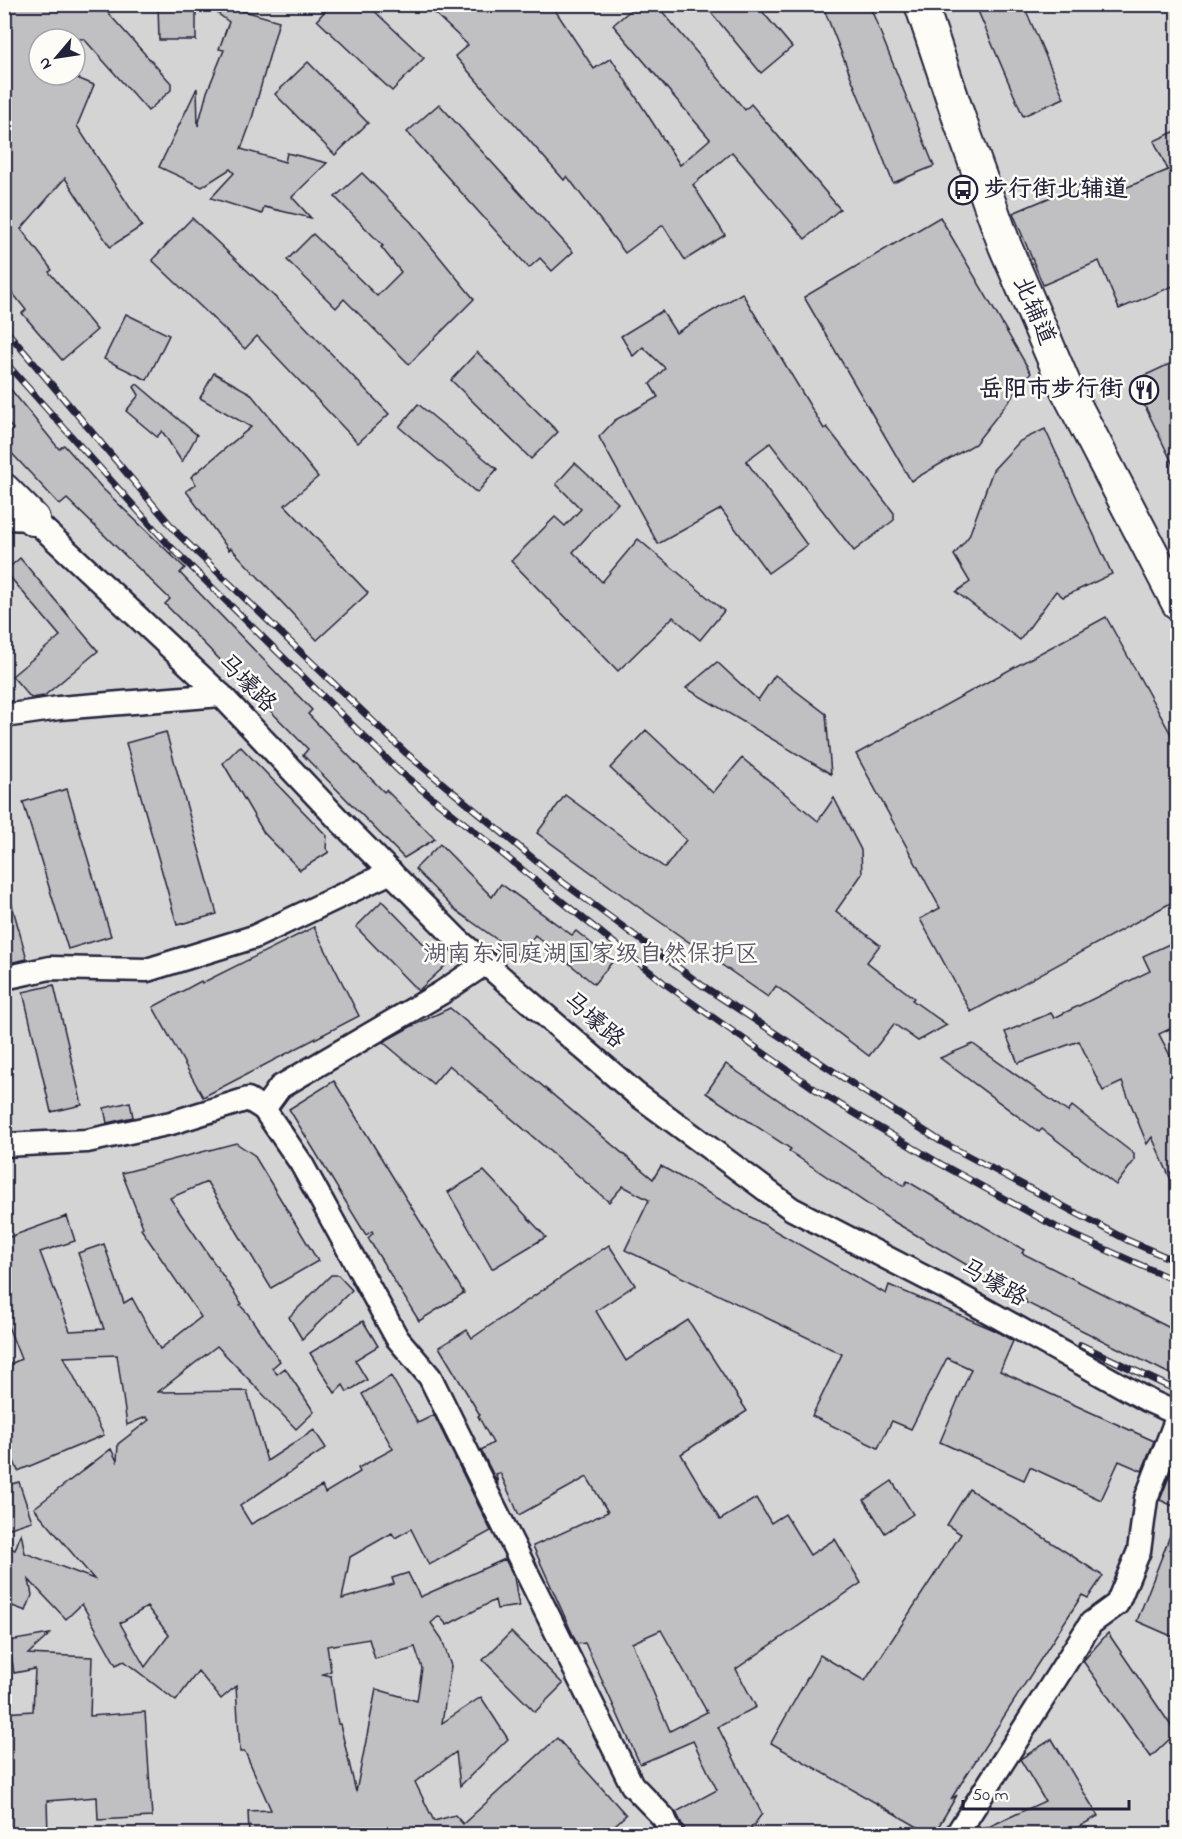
<svg xmlns="http://www.w3.org/2000/svg" width="1182" height="1839" viewBox="0 0 1182 1839" font-family="'Indie Flower','LXGW WenKai TC',sans-serif">
	<style>
		.green { fill: #d5d4d5; stroke: #7c7b88; stroke-width: 1.5; fill-rule: evenodd }
		.building { fill: #c0bfc2; stroke: #22223b; stroke-width: 1.5; fill-rule: evenodd }
		.lines { fill: none; stroke-linecap: round; stroke-linejoin: round }
		.street-casing { stroke: #22223b; stroke-width: 27 }
		.secondary-casing { stroke: #22223b; stroke-width: 36 }
		.street { stroke: #fdfcf7; stroke-width: 22 }
		.secondary { stroke: #fdfcf7; stroke-width: 32 }
		.rail-casing { stroke: #22223b; stroke-width: 7 }
		.rail { stroke: #fdfcf7; stroke-width: 4.5; stroke-dasharray: 14; stroke-linecap: butt }
		.labels { text-anchor: middle; dominant-baseline: central; stroke-width: 5; stroke-linejoin: round; paint-order: stroke }
		.poi-label { font-size: 24px; font-weight: bold; fill: #22223b; stroke: #fdfcf7; text-anchor: start }
		.street-label { font-size: 24px; fill: #22223b; stroke: #fdfcf7 }
		.park-label { font-size: 24px; fill: #585769; stroke: #fdfcf7 }
	</style>
	<rect width="100%" height="100%" fill="#f4f3ef"/>
	<filter id="ink" filterUnits="userSpaceOnUse"><feTurbulence type="fractalNoise" baseFrequency=".0167" numOctaves="2"/><feDisplacementMap in="SourceGraphic" scale="12" xChannelSelector="R" yChannelSelector="G"/><feConvolveMatrix kernelMatrix="1 2 1 2 8 2 1 2 1" color-interpolation-filters="sRGB"/></filter>
	<g filter="url(#ink)">
		<!-- green -->
		<path class="green" d="M 5,5 L 1177,5 L 1177,1834 L 5,1834 ZM 39,39 L 75,39 L 75,75 L 39,75 Z"/>
		<!-- building -->
		<g class="building">
			<path d="M 4,4 L 100,4 L 171,83 L 171,90 L 148,111 L 84,39 L 39,39 L 39,75 L 70,75 L 94,85 L 77,126 L 142,226 L 110,247 L 65,178 L 21,229 L 52,270 L 49,272 L 97,330 L 62,360 L 22,313 L 26,310 L 4,282 Z"/>
			<path d="M 158,4 L 196,4 L 196,40 L 159,40 Z"/>
			<path d="M 205,4 L 220,4 L 279,21 L 251,122 L 241,149 L 285,162 L 287,153 L 327,163 L 292,197 L 311,218 L 264,207 L 262,214 L 211,198 L 234,173 L 230,169 L 202,187 L 159,167 L 197,88 L 198,126 L 207,92 L 224,50 L 219,49 L 229,22 Z"/>
			<path d="M 331,4 L 367,4 L 424,58 L 392,91 L 317,20 Z"/>
			<path d="M 425,4 L 551,4 L 594,69 L 611,58 L 680,165 L 710,139 L 613,25 L 638,4 L 656,4 L 745,110 L 751,104 L 840,209 L 805,239 L 732,152 L 693,185 L 725,235 L 685,260 L 663,225 L 625,253 L 567,176 L 564,180 L 455,56 L 468,45 Z"/>
			<path d="M 704,4 L 756,4 L 792,47 L 761,73 Z"/>
			<path d="M 822,4 L 869,4 L 934,166 L 893,183 Z"/>
			<path d="M 975,4 L 1023,4 L 1064,98 L 1023,116 Z"/>
			<path d="M 308,62 L 368,123 L 335,155 L 275,94 Z"/>
			<path d="M 439,104 L 573,252 L 552,271 L 540,258 L 529,268 L 407,132 Z"/>
			<path d="M 1178,130 L 1178,284 L 1119,309 L 1099,261 L 1043,285 L 1013,213 L 1091,180 L 1099,199 L 1168,170 L 1154,141 Z"/>
			<path d="M 362,173 L 411,222 L 474,299 L 409,364 L 344,299 L 336,308 L 287,260 L 313,234 L 377,296 L 401,272 L 381,247 L 383,246 L 335,197 Z"/>
			<path d="M 940,217 L 1031,373 L 975,444 L 911,481 L 804,297 Z"/>
			<path d="M 192,218 L 296,317 L 389,414 L 358,443 L 257,336 L 245,349 L 152,260 Z"/>
			<path d="M 742,293 L 824,429 L 827,427 L 894,513 L 894,520 L 854,551 L 770,443 L 746,461 L 807,545 L 768,573 L 721,509 L 658,544 L 599,437 L 615,420 L 658,397 L 650,384 L 665,368 L 643,347 L 633,356 L 621,336 L 662,311 L 676,333 Z"/>
			<path d="M 126,314 L 169,335 L 147,380 L 104,359 Z"/>
			<path d="M 477,352 L 558,432 L 531,459 L 451,380 Z"/>
			<path d="M 1178,360 L 1178,475 L 1133,381 Z"/>
			<path d="M 214,373 L 250,393 L 318,477 L 285,505 L 368,593 L 317,640 L 231,548 L 229,550 L 186,491 L 196,484 L 191,477 L 251,427 L 200,398 Z"/>
			<path d="M 4,381 L 59,449 L 64,445 L 103,489 L 185,568 L 180,573 L 312,710 L 308,714 L 384,792 L 386,790 L 435,839 L 404,858 L 303,755 L 308,749 L 165,604 L 170,599 L 67,499 L 60,505 L 4,445 L 4,437 L 13,429 L 4,419 Z"/>
			<path d="M 137,384 L 197,435 L 182,462 L 162,431 L 157,437 L 126,411 L 139,395 L 134,387 Z"/>
			<path d="M 418,404 L 497,469 L 477,493 L 399,427 Z"/>
			<path d="M 1045,429 L 1112,574 L 1063,597 L 1056,591 L 1020,640 L 956,592 L 970,582 L 954,555 L 969,536 L 993,470 L 1020,441 Z"/>
			<path d="M 575,463 L 618,503 L 573,552 L 602,582 L 638,539 L 724,611 L 700,640 L 673,617 L 618,671 L 511,561 L 555,517 L 565,526 L 581,509 L 556,484 Z"/>
			<path d="M 20,558 L 98,651 L 44,696 L 31,698 L 12,676 L 60,636 L 5,571 Z"/>
			<path d="M 1106,617 L 1178,747 L 1178,899 L 971,1012 L 920,919 L 940,908 L 856,754 Z"/>
			<path d="M 717,662 L 758,700 L 775,675 L 826,714 L 831,774 L 686,688 Z"/>
			<path d="M 646,730 L 713,793 L 742,758 L 818,821 L 834,798 L 861,850 L 862,874 L 836,911 L 880,945 L 867,962 L 914,998 L 912,1000 L 947,1025 L 918,1041 L 894,1024 L 869,1056 L 776,986 L 768,997 L 640,908 L 537,833 L 565,795 L 665,868 L 686,840 L 610,768 Z"/>
			<path d="M 166,732 L 217,914 L 177,925 L 126,743 Z"/>
			<path d="M 240,746 L 327,836 L 326,848 L 329,852 L 300,870 L 264,833 L 223,763 Z"/>
			<path d="M 67,789 L 111,936 L 68,949 L 23,802 Z"/>
			<path d="M 440,844 L 492,897 L 501,884 L 572,935 L 576,931 L 613,961 L 594,984 L 535,935 L 520,956 L 454,909 L 415,869 Z"/>
			<path d="M 10,898 L 27,959 L 4,964 L 4,899 Z"/>
			<path d="M 382,901 L 445,966 L 418,991 L 356,927 Z"/>
			<path d="M 314,927 L 359,1016 L 203,1097 L 153,1007 L 201,981 L 202,983 Z"/>
			<path d="M 1178,940 L 1178,1025 L 1159,1034 L 1178,1071 L 1178,1196 L 1152,1137 L 1147,1144 L 1122,1082 L 1103,1091 L 1079,1041 L 1018,1063 L 1005,1032 L 1051,1013 L 1054,1018 L 1150,971 L 1143,956 Z"/>
			<path d="M 54,985 L 82,1105 L 51,1112 L 23,992 Z"/>
			<path d="M 450,1008 L 653,1179 L 661,1166 L 886,1294 L 889,1285 L 992,1329 L 1013,1341 L 1000,1371 L 1154,1441 L 1142,1471 L 1119,1461 L 1101,1500 L 1030,1467 L 1024,1480 L 940,1442 L 971,1369 L 947,1358 L 911,1429 L 892,1421 L 878,1448 L 812,1416 L 842,1354 L 625,1250 L 649,1200 L 623,1186 L 609,1202 L 449,1065 L 433,1084 L 383,1042 L 412,1026 Z"/>
			<path d="M 973,1044 L 1068,1112 L 1072,1106 L 1134,1154 L 1134,1161 L 1116,1185 L 1042,1129 L 1039,1132 L 940,1058 Z"/>
			<path d="M 726,1064 L 904,1186 L 907,1181 L 1024,1250 L 1022,1253 L 1178,1332 L 1178,1378 L 1025,1302 L 1026,1300 L 891,1220 L 789,1151 L 791,1149 L 706,1093 Z"/>
			<path d="M 334,1081 L 464,1293 L 419,1321 L 368,1238 L 373,1233 L 372,1231 L 366,1235 L 289,1109 Z"/>
			<path d="M 130,1102 L 133,1117 L 107,1123 L 104,1108 Z"/>
			<path d="M 236,1143 L 254,1155 L 318,1261 L 271,1288 L 207,1182 L 170,1198 L 242,1304 L 240,1305 L 248,1314 L 280,1361 L 272,1368 L 277,1374 L 285,1368 L 314,1412 L 296,1429 L 217,1346 L 158,1392 L 247,1391 L 267,1461 L 314,1430 L 326,1448 L 240,1506 L 251,1524 L 322,1486 L 325,1493 L 360,1472 L 358,1468 L 393,1449 L 362,1394 L 391,1376 L 418,1423 L 434,1415 L 491,1531 L 429,1565 L 411,1529 L 395,1538 L 392,1533 L 350,1557 L 342,1599 L 394,1584 L 392,1578 L 408,1573 L 420,1597 L 505,1559 L 514,1577 L 519,1606 L 497,1609 L 495,1600 L 447,1625 L 439,1616 L 431,1623 L 442,1639 L 451,1666 L 442,1723 L 481,1697 L 508,1739 L 460,1786 L 456,1752 L 415,1782 L 434,1821 L 455,1815 L 463,1824 L 557,1738 L 626,1815 L 605,1834 L 249,1834 L 248,1811 L 271,1810 L 245,1752 L 240,1752 L 236,1686 L 221,1699 L 198,1671 L 176,1701 L 124,1661 L 116,1665 L 82,1604 L 66,1619 L 29,1580 L 32,1595 L 26,1611 L 4,1603 L 4,1579 L 11,1561 L 4,1554 L 4,1546 L 15,1550 L 21,1533 L 25,1553 L 94,1579 L 34,1508 L 111,1449 L 117,1461 L 118,1444 L 149,1420 L 146,1417 L 127,1425 L 117,1355 L 64,1357 L 104,1435 L 18,1471 L 4,1437 L 4,1367 L 21,1359 L 4,1316 L 4,1239 L 67,1216 L 75,1241 L 40,1252 L 70,1331 L 104,1329 L 78,1253 L 104,1244 L 124,1303 L 132,1298 L 160,1349 L 201,1317 L 141,1229 L 143,1227 L 122,1173 ZM 147,1607 L 169,1635 L 145,1667 L 120,1623 ZM 369,1639 L 375,1659 L 415,1647 L 422,1668 L 417,1701 L 376,1689 L 356,1792 L 340,1724 L 338,1724 L 331,1676 L 323,1674 L 331,1671 L 327,1646 Z"/>
			<path d="M 484,1171 L 546,1237 L 492,1269 L 448,1192 Z"/>
			<path d="M 609,1245 L 635,1285 L 596,1311 L 626,1361 L 688,1320 L 747,1411 L 681,1454 L 720,1520 L 756,1498 L 771,1523 L 785,1514 L 810,1555 L 835,1539 L 861,1583 L 736,1669 L 756,1707 L 718,1727 L 762,1814 L 747,1834 L 687,1834 L 676,1812 L 717,1790 L 693,1741 L 640,1764 L 585,1643 L 577,1644 L 533,1546 L 608,1512 L 587,1477 L 519,1515 L 500,1473 L 496,1474 L 498,1484 L 481,1450 L 493,1443 L 478,1416 L 480,1415 L 439,1347 L 467,1330 L 472,1338 ZM 661,1630 L 707,1712 L 670,1731 L 632,1643 Z"/>
			<path d="M 331,1275 L 338,1275 L 352,1290 L 302,1339 L 289,1317 Z"/>
			<path d="M 363,1321 L 378,1346 L 355,1360 L 367,1380 L 347,1392 L 343,1385 L 335,1393 L 310,1353 Z"/>
			<path d="M 1178,1454 L 1178,1508 L 1160,1500 Z"/>
			<path d="M 892,1481 L 913,1514 L 885,1533 L 864,1500 Z"/>
			<path d="M 19,1482 L 32,1521 L 4,1530 L 4,1486 Z"/>
			<path d="M 969,1489 L 1103,1576 L 1088,1598 L 1082,1595 L 951,1799 L 957,1795 L 934,1834 L 930,1834 L 771,1743 L 820,1655 L 865,1681 L 961,1534 L 947,1525 Z"/>
			<path d="M 1176,1520 L 1178,1520 L 1178,1639 L 1137,1621 Z"/>
			<path d="M 511,1632 L 563,1684 L 535,1712 L 483,1660 Z"/>
			<path d="M 1108,1633 L 1176,1733 L 1151,1757 L 1083,1661 Z"/>
			<path d="M 50,1634 L 28,1654 L 92,1657 L 90,1716 L 145,1712 L 152,1817 L 98,1820 L 97,1797 L 47,1801 L 48,1834 L 4,1834 L 4,1713 L 33,1711 L 35,1669 L 14,1673 L 9,1641 Z"/>
			<path d="M 1052,1739 L 1098,1816 L 1066,1834 L 973,1834 L 1045,1801 L 1020,1759 Z"/>
		</g>
		<g class="lines">
			<!-- street casing -->
			<g class="street-casing">
				<g id="street">
					<path d="M 4,518 L 33,519 L 221,695 L 338,819 L 457,939 L 635,1093 L 792,1209 L 955,1293 L 1149,1401 L 1178,1414"/>
					<path d="M 4,716 L 59,708 L 221,695"/>
					<path d="M 486,963 L 441,993 L 280,1087 L 264,1109 L 301,1163 L 397,1338 L 430,1377 L 632,1785 L 664,1818 L 671,1834"/>
					<path d="M 4,978 L 50,968 L 147,970 L 254,937 L 391,872"/>
					<path d="M 4,1145 L 87,1141 L 171,1123 L 248,1099 L 264,1109"/>
					<path d="M 957,1834 L 1091,1623 L 1117,1604 L 1139,1551 L 1146,1499 L 1178,1415"/>
				</g>
			</g>
			<!-- secondary casing -->
			<g class="secondary-casing">
				<g id="secondary">
					<path d="M 921,4 L 959,118 L 1005,246 L 1066,388 L 1178,603"/>
					<path d="M 4,490 L 33,519"/>
				</g>
			</g>
			<!-- street -->
			<use href="#street" class="street"/>
			<!-- secondary -->
			<use href="#secondary" class="secondary"/>
			<!-- rail casing -->
			<g class="rail-casing">
				<g id="rail">
					<path d="M 4,328 L 178,534 L 406,753 L 553,875 L 703,986 L 940,1141 L 1127,1240 L 1178,1262"/>
					<path d="M 4,361 L 167,543 L 400,772 L 664,983 L 822,1094 L 939,1163 L 1058,1228 L 1178,1282"/>
					<path d="M 1081,1345 L 1178,1391"/>
				</g>
			</g>
			<!-- rail -->
			<use href="#rail" class="rail"/>
		</g>
	</g>
	<!-- icons -->
	<defs>
		<g id="bus-ring" transform="scale(1.5)"><circle r="9.5" fill="#fdfcf7" stroke="#22223b" stroke-width="1.5"/><path d="M-5-6H5V4H4V6H2V4H-2V6H-4V4H-5ZM-3.5-4V0h7V-4ZM-3.5 1.2v1.5H-2V1.2ZM2 1.2v1.5H3.5V1.2Z" fill="#22223b"/></g>
		<g id="restaurant-ring" transform="scale(1.5)"><circle r="9.5" fill="#fdfcf7" stroke="#22223b" stroke-width="1.5"/><path d="M-5-6h1v4h1v-4h1v4h1v-4h1v5L-1.5 .5V6h-2V.5L-5-1ZM5-6V6H3V1.5H1.5Q1.5-4 5-6Z" fill="#22223b"/></g>
	</defs>
	<g fill-rule="evenodd">
		<use href="#bus-ring" x="963" y="190"/>
		<use href="#restaurant-ring" x="1144" y="390"/>
	</g>
	<g class="labels">
		<!-- poi labels -->
		<g class="poi-label">
			<text x="984" y="190">步行街北辅道</text>
			<text x="1123" y="390" text-anchor="end">岳阳市步行街</text>
		</g>
		<!-- street labels -->
		<g class="street-label">
			<text transform="translate(1033 311) rotate(67)">北辅道</text>
			<text transform="translate(246 684) rotate(45)">马壕路</text>
			<text transform="translate(593 1021) rotate(41)">马壕路</text>
			<text transform="translate(993 1284) rotate(29)">马壕路</text>
		</g>
		<!-- park labels -->
		<g class="park-label">
			<text x="591" y="955">湖南东洞庭湖国家级自然保护区</text>
		</g>
	</g>
	<!-- margin -->
	<rect width="1182" height="1839" fill="none" stroke="#fdfcf7" stroke-width="24"/>
	<rect x="12" y="12" width="1158" height="1815" fill="none" stroke="#22223b" stroke-width="2" filter="url(#ink)"/>
	<!-- north arrow -->
	<g transform="translate(57 57) rotate(241)"><circle r="28" fill="#fdfcf7" stroke="#a5a5ac" stroke-width="1.5"/>
	<path d="M0-4.5L10 22L0 15L-10 22Z" fill="#22223b"/>
	<text y="-9" font-size="16" font-weight="bold" text-anchor="middle" fill="#22223b">N</text>
	</g>
	<!-- scale -->
	<path d="M963 1800v9h166v-9" fill="none" stroke="#22223b" stroke-width="3"/>
	<text x="972" y="1800" font-size="18" fill="#22223b" stroke="#fdfcf7" stroke-width="4.5" paint-order="stroke">50 m</text>
</svg>
